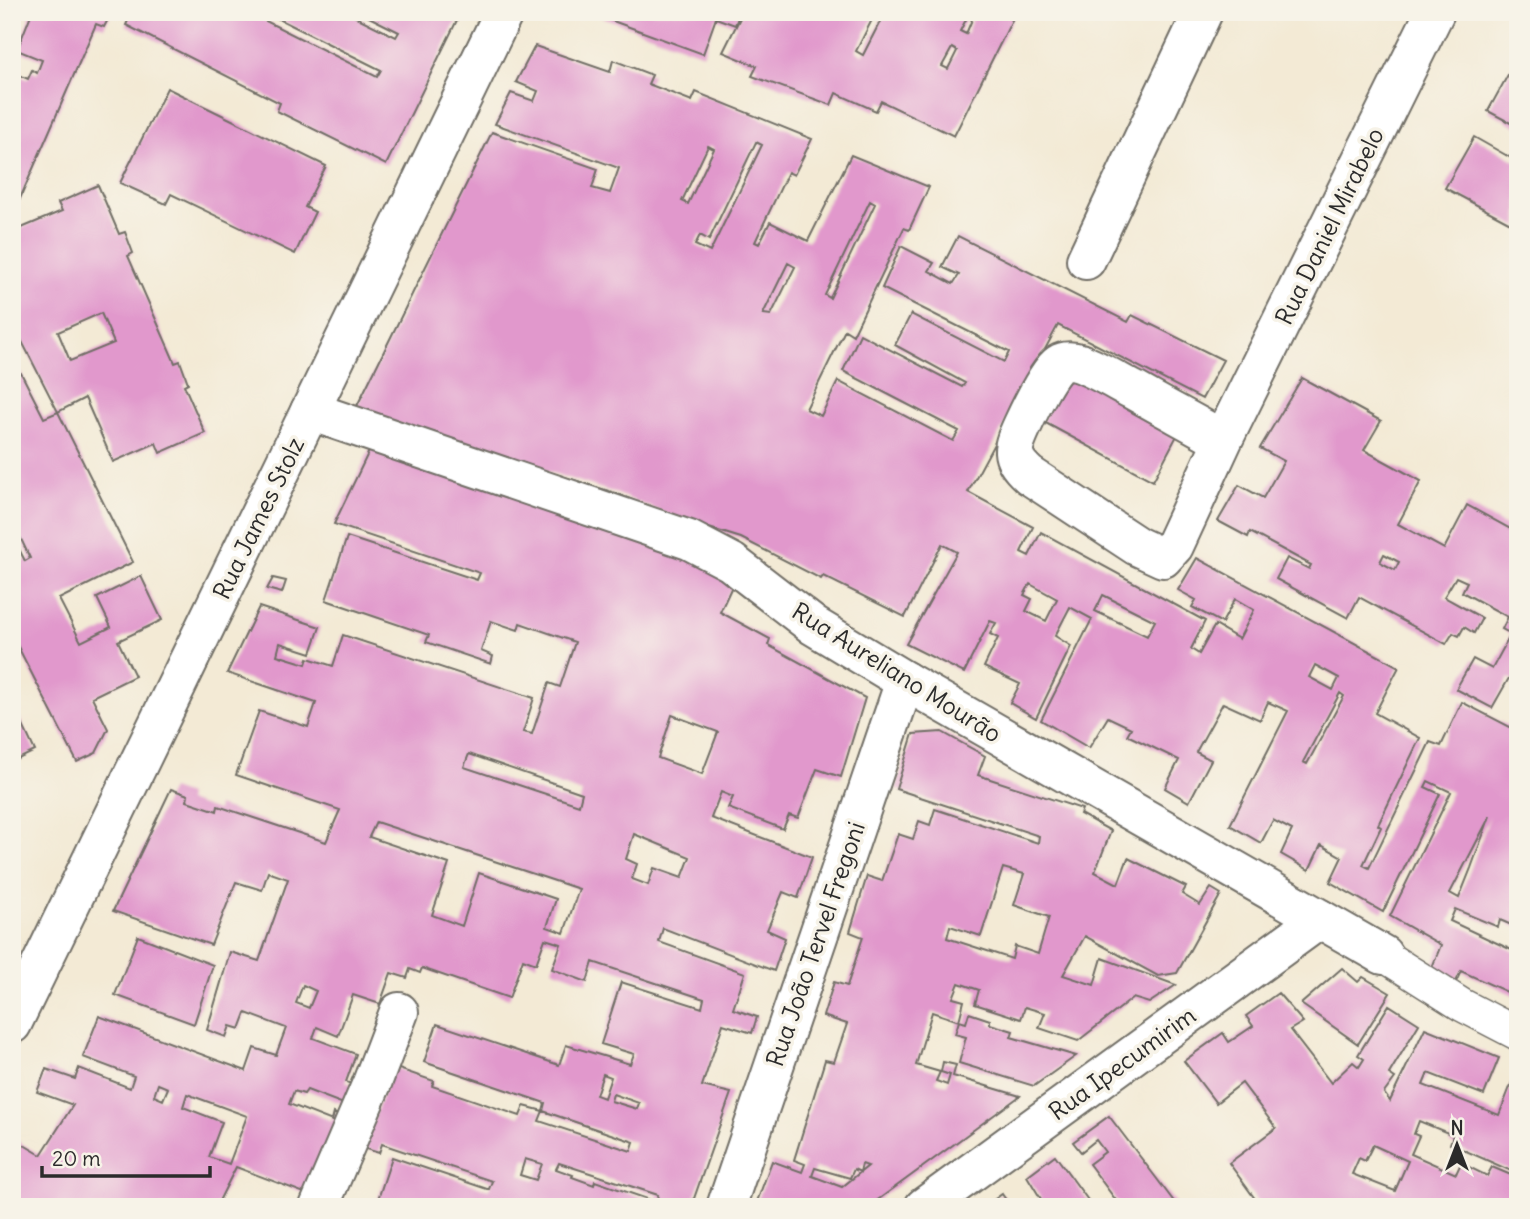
<svg xmlns="http://www.w3.org/2000/svg" width="1530" height="1219" viewBox="0 0 1530 1219" font-family="Delius,sans-serif">
	<style>
		.building { fill: #e198cc; fill-rule: evenodd }
		.lines { fill: none; stroke-linecap: round; stroke-linejoin: round }
		.service-casing { stroke: #716e66; stroke-width: 35 }
		.minor-casing { stroke: #716e66; stroke-width: 42 }
		.service { stroke: #fff; stroke-width: 32 }
		.minor { stroke: #fff; stroke-width: 38 }
		.labels { text-anchor: middle; dominant-baseline: central; stroke-width: 7; stroke-linejoin: round; paint-order: stroke }
		.street-label { font-size: 24px; fill: #2b2b2b; stroke: #f7f3e8 }
	</style>
	<rect width="100%" height="100%" fill="#f7f3e8"/>
	<filter id="ink" filterUnits="userSpaceOnUse"><feTurbulence type="fractalNoise" baseFrequency=".0143" numOctaves="2"/><feDisplacementMap in="SourceGraphic" scale="14" xChannelSelector="R" yChannelSelector="G"/><feConvolveMatrix kernelMatrix="1 2 1 2 8 2 1 2 1" color-interpolation-filters="sRGB"/></filter>
	<filter id="wash" filterUnits="userSpaceOnUse"><feTurbulence type="fractalNoise" baseFrequency=".00686" numOctaves="4" result="noise"/><feDisplacementMap in="SourceGraphic" scale="28" xChannelSelector="R" yChannelSelector="G"/><feGaussianBlur stdDeviation="1.57" result="paint"/><feColorMatrix in="noise" values="0 0 0 0 0 0 0 0 0 0 0 0 0 0 0 0 0 1.4 0 .05"/><feComposite in="paint" operator="in"/></filter>
	<g filter="url(#wash)">
		<rect width="100%" height="100%" fill="#f3ead5"/>
		<g id="blocks">
			<!-- building -->
			<g class="building">
				<path d="M 32,12 L 112,12 L 104,27 L 96,24 L 12,217 L 12,72 L 28,79 L 32,70 L 37,73 L 42,60 L 17,50 Z"/>
				<path d="M 132,12 L 248,12 L 377,77 L 381,70 L 265,12 L 346,12 L 396,37 L 399,32 L 359,12 L 461,12 L 386,165 L 277,111 L 280,103 L 126,25 Z"/>
				<path d="M 738,12 L 740,13 L 735,25 L 716,18 L 703,54 L 591,13 Z"/>
				<path d="M 743,12 L 876,12 L 856,51 L 863,55 L 885,12 L 970,12 L 960,31 L 966,34 L 975,12 L 1016,12 L 954,136 L 881,101 L 876,111 L 836,93 L 831,105 L 752,76 L 757,66 L 723,52 ZM 952,48 L 957,51 L 948,69 L 942,66 Z"/>
				<path d="M 535,46 L 610,72 L 613,60 L 652,75 L 648,84 L 692,101 L 696,92 L 812,139 L 794,175 L 788,172 L 755,242 L 759,244 L 770,222 L 808,241 L 851,155 L 929,187 L 909,230 L 904,228 L 853,335 L 845,330 L 806,409 L 821,416 L 838,381 L 953,441 L 959,431 L 843,371 L 860,334 L 962,387 L 965,383 L 895,345 L 911,314 L 1004,362 L 1009,352 L 882,288 L 901,246 L 934,263 L 929,271 L 953,284 L 959,275 L 942,267 L 958,236 L 1128,322 L 1132,315 L 1223,360 L 1202,399 L 1058,325 L 968,492 L 1033,527 L 1021,552 L 1029,556 L 1041,532 L 1205,621 L 1191,649 L 1199,654 L 1215,625 L 1239,639 L 1254,610 L 1235,599 L 1222,623 L 1192,607 L 1196,600 L 1178,590 L 1197,558 L 1399,667 L 1375,713 L 1420,738 L 1378,825 L 1381,827 L 1363,865 L 1369,868 L 1430,742 L 1441,746 L 1462,702 L 1518,731 L 1518,884 L 1516,888 L 1518,889 L 1518,928 L 1500,920 L 1498,927 L 1455,909 L 1450,921 L 1518,953 L 1518,997 L 1461,971 L 1456,982 L 1431,970 L 1441,945 L 1390,916 L 1451,792 L 1428,781 L 1425,787 L 1440,794 L 1383,912 L 1330,882 L 1342,857 L 1321,845 L 1309,870 L 1281,854 L 1292,830 L 1273,820 L 1261,843 L 1230,825 L 1288,711 L 1268,702 L 1260,720 L 1223,703 L 1196,752 L 1211,760 L 1189,802 L 1165,788 L 1179,760 L 1127,735 L 1131,728 L 1108,717 L 1089,748 L 1041,720 L 1092,619 L 1070,607 L 1055,636 L 1071,646 L 1036,718 L 1010,703 L 1020,684 L 984,667 L 998,638 L 990,634 L 996,623 L 990,621 L 964,673 L 906,644 L 957,552 L 942,544 L 905,617 L 823,576 L 821,579 L 741,538 L 677,518 L 615,493 L 355,410 L 492,132 L 598,169 L 592,188 L 610,193 L 619,168 L 495,124 L 511,93 L 534,101 L 538,91 L 516,82 ZM 756,142 L 762,145 L 710,252 L 695,245 L 700,235 L 709,240 ZM 708,146 L 714,149 L 688,204 L 682,201 ZM 870,201 L 875,204 L 830,298 L 825,295 ZM 788,263 L 795,267 L 771,315 L 763,314 ZM 1030,584 L 1057,599 L 1046,621 L 1026,611 L 1032,599 L 1024,595 ZM 1103,595 L 1155,621 L 1147,636 L 1095,611 ZM 1315,665 L 1339,678 L 1333,690 L 1309,677 ZM 1340,693 L 1344,696 L 1307,764 L 1303,762 ZM 1490,816 L 1471,868 L 1459,898 L 1450,893 Z"/>
				<path d="M 1515,62 L 1518,63 L 1518,127 L 1488,111 Z"/>
				<path d="M 167,88 L 326,166 L 305,207 L 315,212 L 295,254 L 171,194 L 166,204 L 120,183 Z"/>
				<path d="M 1474,137 L 1518,162 L 1518,227 L 1445,188 Z"/>
				<path d="M 98,185 L 119,234 L 125,232 L 133,253 L 128,256 L 175,363 L 180,361 L 188,383 L 184,385 L 205,433 L 160,453 L 156,443 L 113,462 L 85,398 L 58,412 L 12,322 L 12,232 L 62,211 L 58,203 ZM 101,313 L 114,343 L 70,361 L 58,332 Z"/>
				<path d="M 1070,369 L 1181,428 L 1153,481 L 1042,421 Z"/>
				<path d="M 21,373 L 44,418 L 58,412 L 133,562 L 59,599 L 81,642 L 111,627 L 97,598 L 141,576 L 162,620 L 118,641 L 135,676 L 92,697 L 108,729 L 96,753 L 77,762 L 12,635 L 12,535 L 25,561 L 30,558 L 12,520 L 12,377 Z"/>
				<path d="M 1302,378 L 1381,421 L 1364,450 L 1421,481 L 1398,524 L 1444,549 L 1467,505 L 1518,533 L 1518,683 L 1509,678 L 1492,708 L 1456,689 L 1473,659 L 1492,669 L 1511,634 L 1502,629 L 1508,617 L 1462,592 L 1467,582 L 1456,577 L 1444,597 L 1482,618 L 1474,633 L 1464,627 L 1459,636 L 1453,633 L 1446,644 L 1359,597 L 1348,618 L 1276,579 L 1287,558 L 1309,569 L 1311,565 L 1250,532 L 1248,537 L 1218,521 L 1239,485 L 1263,498 L 1284,461 L 1260,448 ZM 1384,554 L 1399,562 L 1395,570 L 1380,562 Z"/>
				<path d="M 372,445 L 740,569 L 720,612 L 770,639 L 768,645 L 865,698 L 841,777 L 817,769 L 798,818 L 789,815 L 783,829 L 728,808 L 733,797 L 721,792 L 711,818 L 812,857 L 798,898 L 783,892 L 767,930 L 785,938 L 774,971 L 663,928 L 659,942 L 745,973 L 733,1009 L 757,1017 L 752,1033 L 723,1024 L 702,1086 L 731,1093 L 691,1207 L 531,1207 L 512,1201 L 510,1207 L 376,1205 L 392,1157 L 487,1189 L 489,1189 L 492,1181 L 382,1144 L 379,1153 L 363,1148 L 393,1067 L 434,1081 L 432,1086 L 520,1116 L 524,1106 L 543,1111 L 539,1121 L 631,1151 L 634,1142 L 543,1111 L 545,1103 L 424,1062 L 437,1024 L 559,1065 L 566,1045 L 630,1064 L 634,1054 L 601,1044 L 621,982 L 702,1008 L 704,999 L 593,962 L 587,982 L 552,969 L 561,944 L 545,939 L 536,964 L 523,959 L 509,998 L 422,968 L 420,973 L 410,969 L 407,978 L 391,973 L 380,1004 L 353,995 L 338,1036 L 317,1027 L 313,1038 L 356,1054 L 346,1082 L 354,1085 L 346,1105 L 307,1090 L 304,1094 L 294,1091 L 289,1104 L 332,1121 L 334,1113 L 340,1116 L 307,1194 L 236,1167 L 216,1207 L 12,1207 L 12,1138 L 41,1155 L 73,1105 L 37,1092 L 46,1069 L 75,1079 L 79,1068 L 130,1088 L 134,1076 L 83,1057 L 99,1016 L 246,1071 L 254,1048 L 276,1055 L 286,1028 L 246,1013 L 240,1029 L 230,1026 L 226,1037 L 207,1030 L 230,952 L 259,961 L 288,879 L 268,872 L 262,890 L 236,882 L 211,945 L 113,911 L 171,789 L 188,795 L 187,801 L 217,811 L 218,806 L 326,842 L 340,810 L 236,775 L 259,711 L 308,727 L 316,703 L 227,673 L 259,607 L 320,627 L 311,653 L 280,643 L 277,655 L 306,664 L 308,658 L 333,666 L 343,635 L 534,698 L 523,732 L 532,734 L 549,683 L 560,687 L 575,642 L 520,623 L 518,630 L 491,621 L 481,651 L 493,656 L 491,664 L 426,642 L 429,635 L 326,600 L 347,537 L 477,580 L 480,573 L 334,524 ZM 672,715 L 718,732 L 702,774 L 658,758 ZM 469,754 L 582,793 L 579,805 L 464,767 ZM 376,822 L 579,889 L 564,933 L 547,927 L 556,899 L 479,873 L 462,926 L 432,915 L 449,864 L 369,837 ZM 634,834 L 690,857 L 682,878 L 654,868 L 648,885 L 632,879 L 637,864 L 626,859 ZM 303,985 L 316,991 L 309,1008 L 296,1003 ZM 603,1074 L 611,1077 L 604,1098 L 596,1095 ZM 158,1084 L 168,1088 L 163,1100 L 154,1096 ZM 187,1094 L 247,1116 L 229,1164 L 209,1157 L 222,1122 L 183,1107 ZM 613,1094 L 639,1103 L 637,1109 L 611,1101 ZM 525,1159 L 542,1164 L 536,1180 L 520,1175 ZM 559,1163 L 658,1195 L 656,1202 L 595,1181 L 594,1185 L 572,1177 L 573,1175 L 556,1169 Z"/>
				<path d="M 273,578 L 286,581 L 282,593 L 267,589 Z"/>
				<path d="M 12,702 L 35,751 L 12,762 Z"/>
				<path d="M 942,732 L 985,756 L 978,775 L 1082,809 L 1080,814 L 1111,831 L 1095,872 L 1118,884 L 1128,858 L 1186,887 L 1182,894 L 1200,905 L 1211,888 L 1221,894 L 1177,973 L 1158,976 L 1085,936 L 1063,975 L 1094,985 L 1102,958 L 1176,985 L 1149,1003 L 1133,998 L 1078,1041 L 1039,1028 L 1045,1013 L 1025,1007 L 1021,1019 L 975,1004 L 979,990 L 959,983 L 953,998 L 964,1001 L 959,1021 L 932,1012 L 916,1065 L 940,1072 L 936,1081 L 947,1085 L 950,1075 L 941,1072 L 943,1062 L 956,1065 L 953,1076 L 1020,1096 L 868,1207 L 755,1207 L 772,1161 L 802,1172 L 805,1164 L 794,1160 L 825,1060 L 834,1062 L 847,1024 L 823,1016 L 834,982 L 847,986 L 863,937 L 850,932 L 867,876 L 882,881 L 898,834 L 913,839 L 919,821 L 930,825 L 935,809 L 1038,843 L 1039,836 L 896,789 L 913,734 ZM 1003,868 L 1024,874 L 1014,905 L 1049,917 L 1038,954 L 1015,946 L 1012,959 L 947,938 L 950,926 L 981,936 ZM 862,1164 L 868,1166 L 842,1187 L 812,1176 L 815,1168 L 850,1178 L 854,1169 L 860,1172 Z"/>
				<path d="M 138,936 L 213,965 L 194,1024 L 115,995 Z"/>
				<path d="M 1342,968 L 1358,982 L 1363,977 L 1390,993 L 1358,1044 L 1301,1004 Z"/>
				<path d="M 1278,993 L 1303,1022 L 1290,1030 L 1331,1083 L 1353,1062 L 1359,1067 L 1364,1059 L 1358,1055 L 1389,1005 L 1419,1024 L 1389,1074 L 1395,1078 L 1384,1093 L 1390,1101 L 1425,1028 L 1499,1058 L 1484,1095 L 1428,1073 L 1423,1085 L 1499,1115 L 1518,1067 L 1518,1174 L 1450,1144 L 1453,1135 L 1419,1121 L 1414,1134 L 1419,1136 L 1411,1154 L 1456,1174 L 1461,1163 L 1487,1176 L 1492,1167 L 1518,1178 L 1518,1207 L 1261,1207 L 1229,1163 L 1276,1128 L 1242,1083 L 1216,1103 L 1184,1061 L 1223,1033 L 1229,1042 L 1253,1026 L 1246,1016 ZM 1373,1145 L 1408,1161 L 1395,1191 L 1352,1174 L 1359,1158 L 1365,1161 Z"/>
				<path d="M 969,1013 L 990,1020 L 990,1024 L 1013,1031 L 1011,1037 L 1076,1056 L 1034,1086 L 959,1063 L 966,1037 L 955,1034 L 959,1021 L 966,1023 Z"/>
				<path d="M 1109,1116 L 1157,1179 L 1178,1207 L 1121,1207 L 1089,1164 L 1105,1152 L 1096,1140 L 1081,1152 L 1073,1142 Z"/>
				<path d="M 1055,1155 L 1093,1207 L 1031,1207 L 1041,1199 L 1027,1176 Z"/>
				<path d="M 1002,1194 L 1011,1207 L 984,1207 Z"/>
			</g>
		</g>
	</g>
	<g filter="url(#ink)">
		<use href="#blocks" fill-opacity="0" stroke="#716e66" stroke-width="2"/>
		<g class="lines">
			<!-- service casing -->
			<g class="service-casing">
				<path id="service" d="M 1383,955 L 1462,1005 L 1518,1034"/>
			</g>
			<!-- minor casing -->
			<g class="minor-casing">
				<g id="minor">
					<path d="M 1086,260 L 1203,12"/>
					<path d="M 310,411 L 689,540 L 731,562 L 814,626 L 905,681 L 1383,955"/>
					<path d="M 1223,440 C 1193,423 1163,407 1133,390 C 1116,381 1098,370 1080,363 C 1074,361 1065,360 1059,364 C 1048,371 1029,411 1023,424 C 1012,448 1008,456 1029,475 L 1137,546 L 1163,558 L 1174,546 L 1223,440 L 1435,12"/>
					<path d="M 12,1024 L 504,12"/>
					<path d="M 319,1207 L 372,1083 L 399,1012"/>
					<path d="M 726,1207 L 905,681"/>
					<path d="M 924,1207 L 1320,919"/>
				</g>
			</g>
			<!-- service -->
			<use href="#service" class="service"/>
			<!-- minor -->
			<use href="#minor" class="minor"/>
		</g>
	</g>
	<g class="labels">
		<!-- street labels -->
		<g class="street-label">
			<text transform="translate(1329 226) rotate(-64)">Rua Daniel Mirabelo</text>
			<text transform="translate(258 518) rotate(-64)">Rua James Stolz</text>
			<text transform="translate(897 672) rotate(32)">Rua Aureliano Mourão</text>
			<text transform="translate(815 944) rotate(-71)">Rua João Tervel Fregoni</text>
			<text transform="translate(1122 1063) rotate(-36)">Rua Ipecumirim</text>
		</g>
	</g>
	<!-- margin -->
	<rect width="1530" height="1219" fill="none" stroke="#f7f3e8" stroke-width="42"/>
	<!-- north arrow -->
	<g transform="translate(1457 1145)" stroke="#f7f3e8" stroke-width="5" paint-order="stroke">
	<path d="M0-5L12 26L0 18L-12 26Z" fill="#2b2b2b"/>
	<text y="-10" font-size="19" font-weight="bold" text-anchor="middle" fill="#2b2b2b">N</text>
	</g>
	<!-- scale -->
	<path d="M42 1166v10h168v-10" fill="none" stroke="#2b2b2b" stroke-width="3.5"/>
	<text x="52" y="1166" font-size="21" fill="#2b2b2b" stroke="#f7f3e8" stroke-width="5" paint-order="stroke">20 m</text>
</svg>
